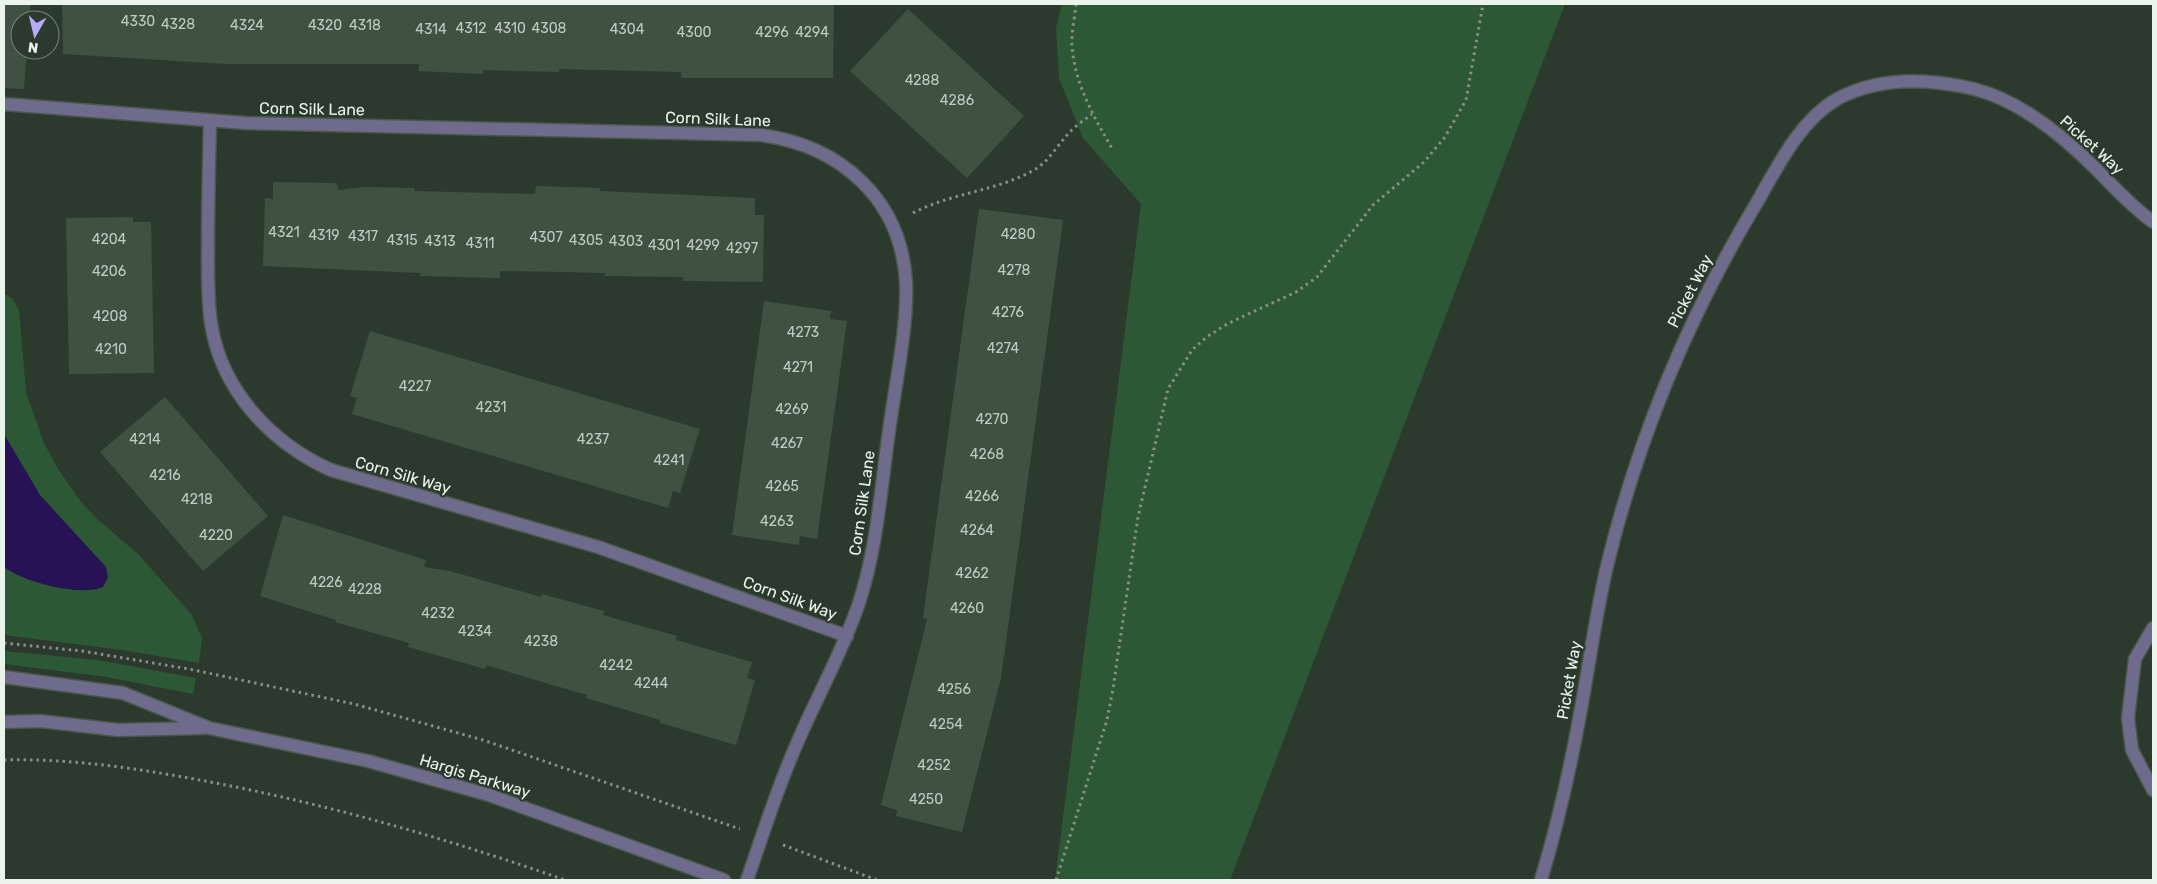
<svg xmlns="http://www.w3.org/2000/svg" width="2157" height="884" viewBox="0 0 2157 884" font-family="Rubik,sans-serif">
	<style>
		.green { fill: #2d5835 }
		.water { fill: #261255 }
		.building { fill: #405142 }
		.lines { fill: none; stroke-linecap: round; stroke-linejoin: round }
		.minor-casing { stroke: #4a584b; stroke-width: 15 }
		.path { stroke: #859186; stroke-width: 3; stroke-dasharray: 2.5 4; stroke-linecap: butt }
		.minor { stroke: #6f6b8c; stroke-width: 12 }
		.labels { text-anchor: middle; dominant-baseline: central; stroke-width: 4.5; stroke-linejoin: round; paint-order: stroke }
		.number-label { font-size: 14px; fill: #c0cbc1 }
		.street-label { font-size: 16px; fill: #eaf4eb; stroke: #2b3a2d }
	</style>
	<rect width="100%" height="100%" fill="#2b3a2d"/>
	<!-- green -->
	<g class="green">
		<path d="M 1062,4 L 1565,4 L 1230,880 L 1055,880 L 1141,204 L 1083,138 L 1059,78 L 1056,28 Z"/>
		<path d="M 4,293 L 13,299 L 19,310 L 26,392 L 43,441 L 58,469 L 81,502 L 97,519 L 138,554 L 192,615 L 202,638 L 199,663 L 122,650 L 4,635 Z"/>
		<path d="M 4,651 L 98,660 L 196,678 L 193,694 L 107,677 L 11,665 L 4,663 Z"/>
	</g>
	<!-- water -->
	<path class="water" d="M 4,434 L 40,495 L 106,567 L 108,577 L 103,587 C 81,597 23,582 4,567 Z"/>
	<!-- building -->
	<g class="building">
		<path d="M 4,4 L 31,4 L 29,20 L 20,20 L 20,50 L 27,50 L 24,89 L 4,88 Z"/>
		<path d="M 62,4 L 834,4 L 833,78 L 681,78 L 681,72 L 559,69 L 559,72 L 483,70 L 483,74 L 418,71 L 419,64 L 226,64 L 63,54 Z"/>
		<path d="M 908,9 L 1024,116 L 967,178 L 850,71 Z"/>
		<path d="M 273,182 L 337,183 L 338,190 L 363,187 L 415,188 L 414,191 L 535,194 L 536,186 L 600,188 L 600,191 L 755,198 L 755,215 L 764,215 L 763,282 L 683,281 L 683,277 L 605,276 L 605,273 L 565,272 L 500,271 L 500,278 L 420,276 L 420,273 L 263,266 L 265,198 L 273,199 Z"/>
		<path d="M 979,209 L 1063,220 L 1001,678 L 962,832 L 896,816 L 897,810 L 881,805 L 927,619 L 923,618 Z"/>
		<path d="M 133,217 L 133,222 L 151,222 L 154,373 L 69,374 L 66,218 Z"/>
		<path d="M 764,301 L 831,311 L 830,319 L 847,321 L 817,539 L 800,536 L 799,545 L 732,535 Z"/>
		<path d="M 370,331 L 700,429 L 680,493 L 673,491 L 668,508 L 352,414 L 357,398 L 350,396 Z"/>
		<path d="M 165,397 L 268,516 L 203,571 L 100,452 Z"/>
		<path d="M 283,515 L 426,560 L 424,567 L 450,571 L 541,597 L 542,594 L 604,611 L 603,615 L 677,636 L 676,640 L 752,662 L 747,678 L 755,680 L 736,745 L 660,723 L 660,720 L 586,698 L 587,695 L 549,684 L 486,665 L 485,669 L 408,647 L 409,643 L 335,622 L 336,620 L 260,596 Z"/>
	</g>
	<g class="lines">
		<!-- minor casing -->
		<g class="minor-casing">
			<g id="minor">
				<path d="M 4,104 L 245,123 L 761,135 C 841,146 901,199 906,282 C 908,326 895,386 889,431 C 881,488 877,548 859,603 C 844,648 821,689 802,732 C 780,780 764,831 747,880"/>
				<path d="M 210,121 C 209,161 208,200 208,240 C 208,267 207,296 211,323 C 221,390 271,443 331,470 L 598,547 L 847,636"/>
				<path d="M 2153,628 L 2135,659 L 2128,718 L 2132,750 L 2153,790"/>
				<path d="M 4,677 L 123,693 L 209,728 L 368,761 L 489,795 L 724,880"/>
				<path d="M 4,722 L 40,721 L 118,730 L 203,728"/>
				<path d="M 1541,880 C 1557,826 1570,770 1580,714 C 1590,662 1596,609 1609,558 C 1640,433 1690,314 1756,204 C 1777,168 1799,121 1837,99 C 1880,76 1928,78 1974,89 C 2021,101 2062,135 2095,168 C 2114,187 2132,207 2153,222"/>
			</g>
		</g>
		<!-- path -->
		<g class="path">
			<path d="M 1076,4 C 1075,17 1071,33 1072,46 C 1075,85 1094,117 1113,150"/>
			<path d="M 913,213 C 951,193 997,191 1034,170 C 1048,162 1057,146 1068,134 C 1075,126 1084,120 1092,114"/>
			<path d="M 4,643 L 82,651 L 189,669 L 354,704 L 483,740 L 740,829"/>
			<path d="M 4,760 C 78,758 153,771 226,785 C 341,808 454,841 565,880"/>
			<path d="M 783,845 L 877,880"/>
			<path d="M 1056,880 L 1107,720 L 1113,689 L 1138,517 L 1168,389 L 1192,350 L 1208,336 L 1229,323 L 1296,292 L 1317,277 L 1373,205 L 1424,162 L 1445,137 L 1466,100 L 1483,4"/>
		</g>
		<!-- minor -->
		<use href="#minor" class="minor"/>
	</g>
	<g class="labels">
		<!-- number labels -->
		<g class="number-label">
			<text x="138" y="21">4330</text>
			<text x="178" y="24">4328</text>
			<text x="247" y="25">4324</text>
			<text x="325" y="25">4320</text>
			<text x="365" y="25">4318</text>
			<text x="471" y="28">4312</text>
			<text x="510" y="28">4310</text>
			<text x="549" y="28">4308</text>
			<text x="431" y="29">4314</text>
			<text x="627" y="29">4304</text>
			<text x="694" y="32">4300</text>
			<text x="772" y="32">4296</text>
			<text x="812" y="32">4294</text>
			<text x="922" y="80">4288</text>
			<text x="957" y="100">4286</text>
			<text x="284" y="232">4321</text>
			<text x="1018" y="234">4280</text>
			<text x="324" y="235">4319</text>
			<text x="363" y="236">4317</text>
			<text x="546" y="237">4307</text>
			<text x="109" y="239">4204</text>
			<text x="402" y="240">4315</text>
			<text x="586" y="240">4305</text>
			<text x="440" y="241">4313</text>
			<text x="626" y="241">4303</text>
			<text x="480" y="243">4311</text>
			<text x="664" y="245">4301</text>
			<text x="703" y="245">4299</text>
			<text x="742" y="248">4297</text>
			<text x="1014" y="270">4278</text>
			<text x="109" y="271">4206</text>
			<text x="1008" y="312">4276</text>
			<text x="110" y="316">4208</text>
			<text x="803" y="332">4273</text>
			<text x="1003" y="348">4274</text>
			<text x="111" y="349">4210</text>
			<text x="798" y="367">4271</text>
			<text x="415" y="386">4227</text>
			<text x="491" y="407">4231</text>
			<text x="792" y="409">4269</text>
			<text x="992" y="419">4270</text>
			<text x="145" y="439">4214</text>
			<text x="593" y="439">4237</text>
			<text x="787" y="443">4267</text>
			<text x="987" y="454">4268</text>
			<text x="669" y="460">4241</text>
			<text x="165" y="475">4216</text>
			<text x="782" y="486">4265</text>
			<text x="982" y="496">4266</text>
			<text x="197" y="499">4218</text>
			<text x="777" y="521">4263</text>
			<text x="977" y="530">4264</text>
			<text x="216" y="535">4220</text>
			<text x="972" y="573">4262</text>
			<text x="326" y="582">4226</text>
			<text x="365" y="589">4228</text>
			<text x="967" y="608">4260</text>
			<text x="438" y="613">4232</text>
			<text x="475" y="631">4234</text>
			<text x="541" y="641">4238</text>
			<text x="616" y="665">4242</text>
			<text x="651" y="683">4244</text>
			<text x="954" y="689">4256</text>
			<text x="946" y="724">4254</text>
			<text x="934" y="765">4252</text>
			<text x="926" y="799">4250</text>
		</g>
		<!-- street labels -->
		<g class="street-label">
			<text transform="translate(312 109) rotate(1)">Corn Silk Lane</text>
			<text transform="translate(718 119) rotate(2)">Corn Silk Lane</text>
			<text transform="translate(2092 145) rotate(42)">Picket Way</text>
			<text transform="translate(1690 291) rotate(-63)">Picket Way</text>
			<text transform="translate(403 475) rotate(16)">Corn Silk Way</text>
			<text transform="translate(862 503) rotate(-82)">Corn Silk Lane</text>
			<text transform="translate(790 598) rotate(20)">Corn Silk Way</text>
			<text transform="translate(1569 680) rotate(-80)">Picket Way</text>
			<text transform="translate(475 776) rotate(17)">Hargis Parkway</text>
		</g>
	</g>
	<!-- border -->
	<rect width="2157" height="884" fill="none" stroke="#eaf4eb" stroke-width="10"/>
	<!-- north arrow -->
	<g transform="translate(35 35) rotate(188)"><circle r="24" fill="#2b3a2d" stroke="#778479"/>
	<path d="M0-4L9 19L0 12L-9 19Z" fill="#b7abf8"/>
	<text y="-8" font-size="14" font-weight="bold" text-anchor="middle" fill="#eaf4eb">N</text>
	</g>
</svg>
